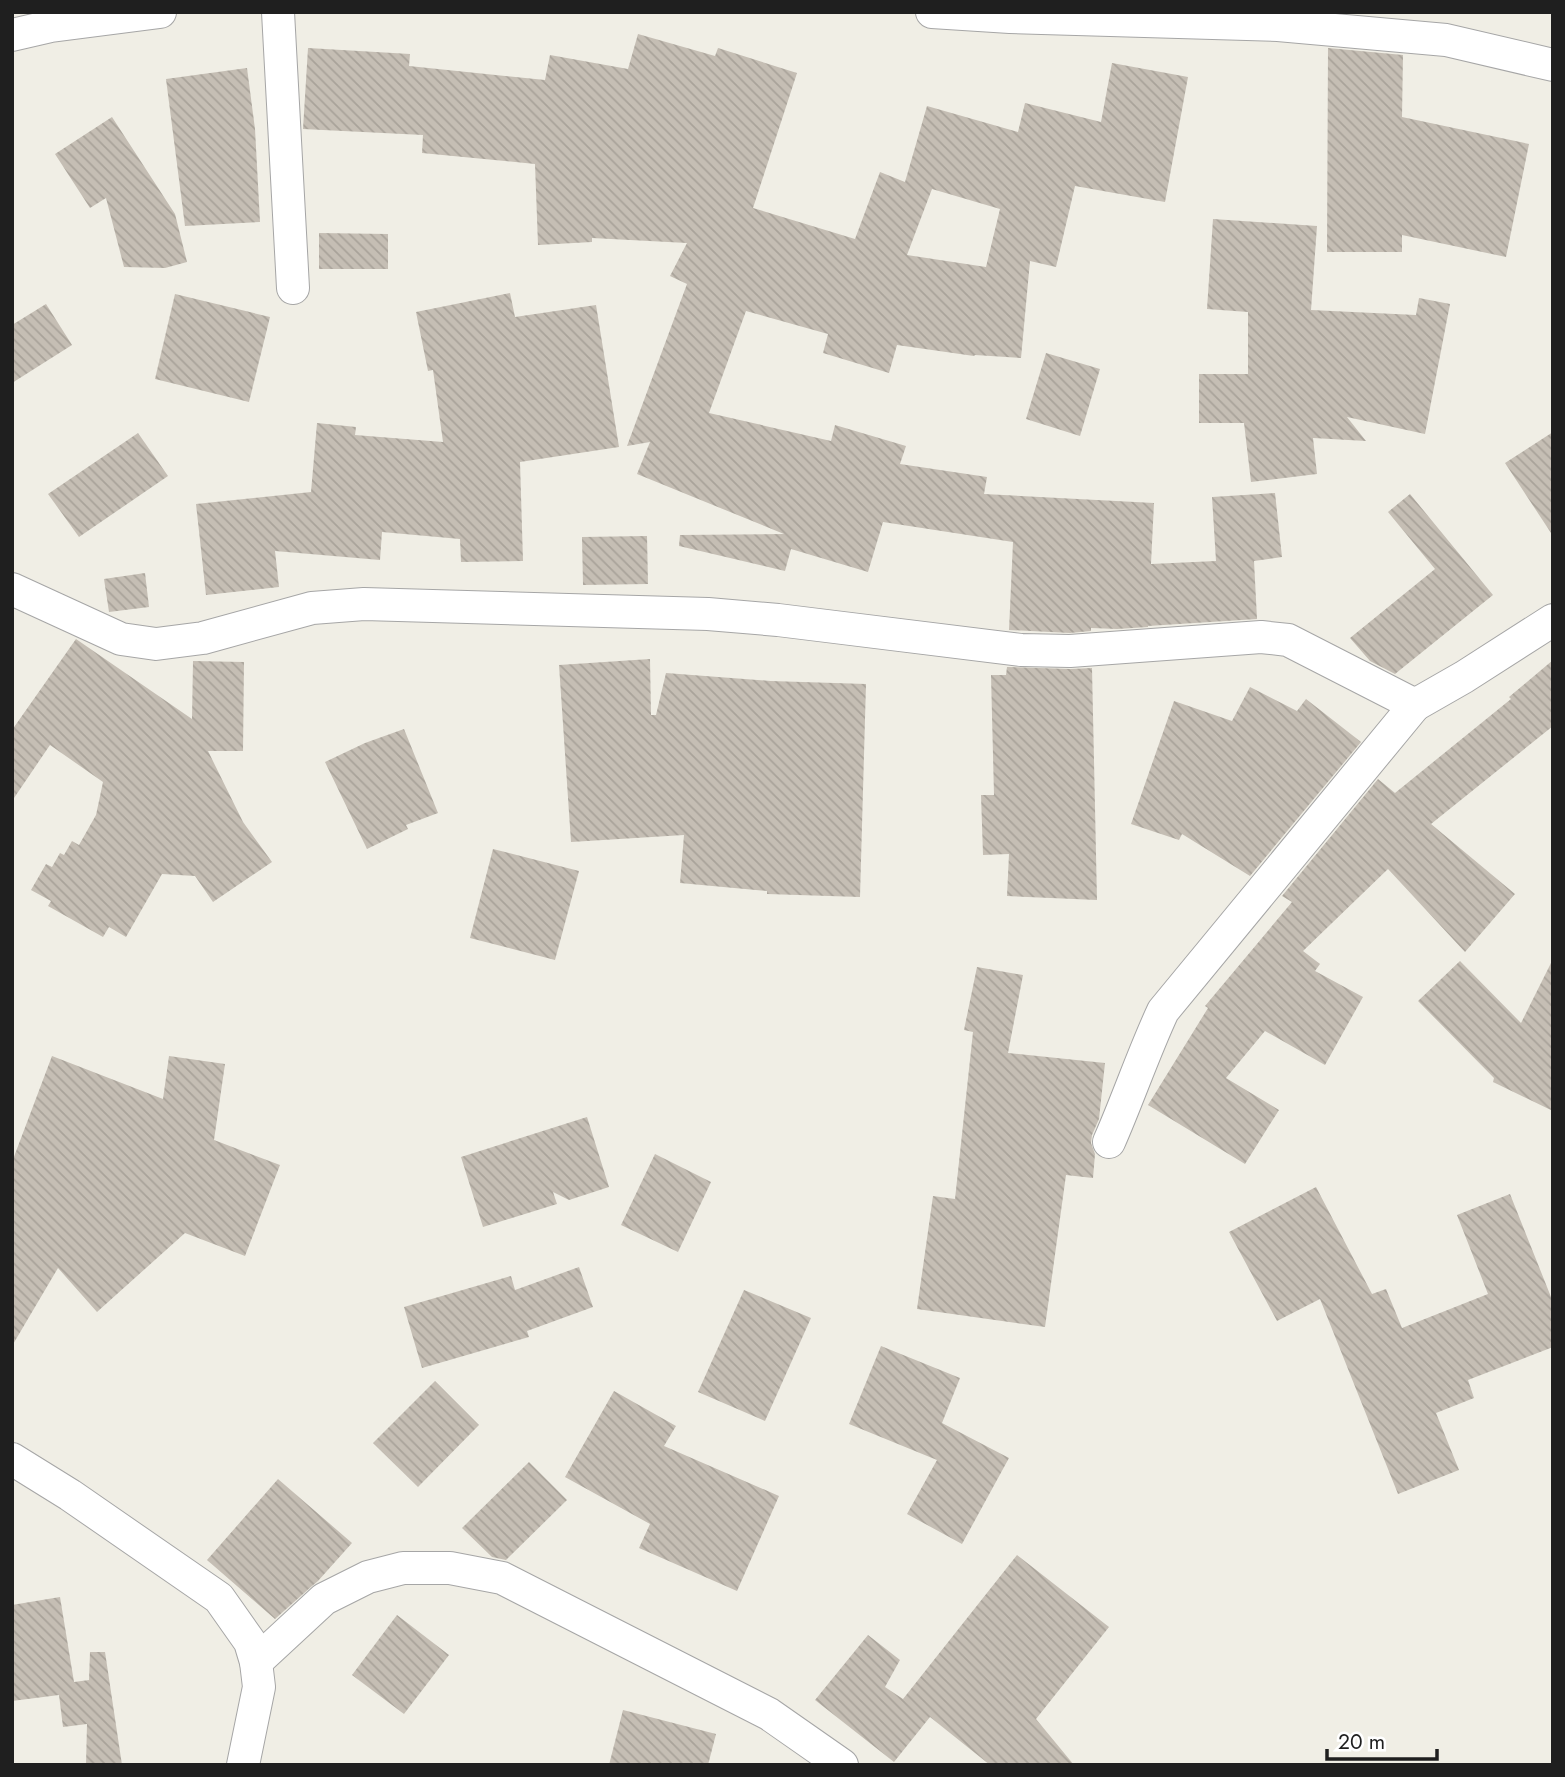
<svg xmlns="http://www.w3.org/2000/svg" width="1565" height="1777" viewBox="0 0 1565 1777" font-family="Jost,sans-serif">
	<style>
		.building { fill: url(#building-back-hatch); fill-rule: evenodd }
		.lines { fill: none; stroke-linecap: round; stroke-linejoin: round }
		.minor-casing { stroke: #a6a6a6; stroke-width: 34 }
		.minor { stroke: #fff; stroke-width: 32 }
	</style>
	<defs>
		<pattern id="building-back-hatch" width="6" height="6" patternUnits="userSpaceOnUse" patternTransform="scale(1.75)"><rect width="6" height="6" fill="#c5beb4"/><path d="M-1 5l2 2M0 0l6 6M5-1l2 2" fill="none" stroke="#a9a39a"/></pattern>
	</defs>
	<rect width="100%" height="100%" fill="#f0eee5"/>
	<!-- building -->
	<g class="building">
		<path d="M 638,34 L 715,56 L 718,48 L 797,73 L 753,208 L 855,239 L 880,172 L 905,182 L 927,106 L 1018,132 L 1025,103 L 1101,122 L 1112,63 L 1188,77 L 1165,202 L 1075,186 L 1056,267 L 1030,261 L 1021,358 L 975,355 L 974,356 L 897,345 L 889,373 L 823,353 L 828,334 L 746,311 L 709,413 L 831,441 L 835,425 L 906,446 L 900,464 L 987,477 L 984,494 L 1154,503 L 1151,564 L 1216,561 L 1212,497 L 1275,493 L 1282,557 L 1254,561 L 1257,619 L 1148,626 L 1148,627 L 1117,629 L 1091,628 L 1091,631 L 1070,633 L 1009,630 L 1013,542 L 883,522 L 868,572 L 791,549 L 785,571 L 679,546 L 680,535 L 784,534 L 637,474 L 650,442 L 627,446 L 687,284 L 670,276 L 687,243 L 592,238 L 592,242 L 538,245 L 535,164 L 422,153 L 423,135 L 303,129 L 308,48 L 410,54 L 409,66 L 545,80 L 550,55 L 628,69 ZM 932,189 L 1000,209 L 986,267 L 907,255 Z"/>
		<path d="M 1328,48 L 1403,55 L 1402,117 L 1529,144 L 1506,257 L 1402,235 L 1402,252 L 1327,252 Z"/>
		<path d="M 247,68 L 255,129 L 260,222 L 185,226 L 166,79 Z"/>
		<path d="M 112,117 L 175,214 L 187,262 L 165,268 L 124,267 L 106,198 L 90,208 L 55,154 Z"/>
		<path d="M 1213,219 L 1317,226 L 1311,310 L 1416,315 L 1419,298 L 1450,304 L 1425,434 L 1347,417 L 1366,441 L 1313,438 L 1317,474 L 1251,482 L 1244,423 L 1199,423 L 1199,374 L 1248,374 L 1248,312 L 1207,309 Z"/>
		<path d="M 319,233 L 388,234 L 388,269 L 319,269 Z"/>
		<path d="M 510,293 L 515,317 L 596,305 L 619,447 L 520,462 L 523,561 L 461,562 L 460,539 L 382,532 L 380,560 L 275,551 L 279,587 L 206,595 L 196,504 L 311,492 L 317,423 L 356,427 L 355,435 L 443,442 L 433,370 L 428,371 L 416,312 Z"/>
		<path d="M 175,294 L 270,317 L 249,402 L 155,379 Z"/>
		<path d="M 46,304 L 72,345 L 12,383 L 12,325 Z"/>
		<path d="M 1046,353 L 1100,369 L 1080,436 L 1026,419 Z"/>
		<path d="M 1553,432 L 1553,536 L 1505,463 Z"/>
		<path d="M 138,433 L 168,476 L 79,537 L 48,494 Z"/>
		<path d="M 1410,494 L 1493,595 L 1395,674 L 1370,661 L 1350,638 L 1435,569 L 1388,512 Z"/>
		<path d="M 647,536 L 648,584 L 583,585 L 582,537 Z"/>
		<path d="M 145,573 L 149,607 L 109,612 L 104,579 Z"/>
		<path d="M 76,639 L 192,719 L 193,661 L 244,662 L 243,751 L 208,751 L 243,822 L 272,862 L 213,902 L 195,876 L 162,874 L 126,937 L 109,927 L 103,937 L 48,906 L 51,901 L 31,890 L 46,864 L 52,867 L 60,853 L 64,855 L 72,841 L 79,845 L 96,815 L 103,782 L 50,745 L 12,801 L 12,730 Z"/>
		<path d="M 650,659 L 651,715 L 656,715 L 666,673 L 771,681 L 866,684 L 860,897 L 767,894 L 767,891 L 680,883 L 684,835 L 571,842 L 559,665 Z"/>
		<path d="M 1553,660 L 1553,726 L 1431,824 L 1515,894 L 1465,952 L 1388,869 L 1303,951 L 1320,964 L 1315,971 L 1363,997 L 1325,1065 L 1265,1031 L 1226,1078 L 1279,1110 L 1245,1164 L 1148,1105 L 1208,1008 L 1205,1006 L 1292,902 L 1282,896 L 1378,779 L 1395,793 L 1511,699 L 1509,697 Z"/>
		<path d="M 1007,667 L 1070,669 L 1092,668 L 1097,900 L 1007,896 L 1009,854 L 983,855 L 981,795 L 994,795 L 991,675 L 1006,675 Z"/>
		<path d="M 1250,687 L 1297,711 L 1306,699 L 1361,742 L 1250,876 L 1182,834 L 1179,840 L 1131,824 L 1174,701 L 1232,721 Z"/>
		<path d="M 404,729 L 438,813 L 406,825 L 408,829 L 367,849 L 325,762 L 365,743 Z"/>
		<path d="M 493,849 L 579,871 L 555,960 L 470,938 Z"/>
		<path d="M 1553,959 L 1553,1111 L 1493,1082 L 1494,1078 L 1418,1001 L 1460,961 L 1521,1023 Z"/>
		<path d="M 977,967 L 1023,975 L 1008,1053 L 1105,1063 L 1099,1119 L 1092,1135 L 1091,1143 L 1095,1154 L 1093,1178 L 1066,1175 L 1045,1327 L 917,1309 L 933,1196 L 955,1199 L 973,1032 L 964,1030 Z"/>
		<path d="M 52,1056 L 163,1099 L 169,1056 L 225,1064 L 214,1140 L 280,1165 L 245,1256 L 185,1233 L 97,1312 L 58,1268 L 12,1346 L 12,1162 Z"/>
		<path d="M 587,1117 L 609,1187 L 569,1200 L 553,1192 L 557,1204 L 483,1227 L 461,1157 Z"/>
		<path d="M 655,1154 L 711,1182 L 678,1252 L 621,1225 Z"/>
		<path d="M 1316,1187 L 1372,1294 L 1386,1289 L 1402,1328 L 1488,1294 L 1457,1215 L 1510,1194 L 1553,1302 L 1553,1347 L 1468,1380 L 1474,1398 L 1436,1413 L 1459,1470 L 1398,1494 L 1320,1299 L 1277,1321 L 1229,1232 Z"/>
		<path d="M 579,1267 L 593,1307 L 527,1331 L 529,1337 L 422,1368 L 404,1307 L 511,1276 L 515,1290 Z"/>
		<path d="M 744,1290 L 811,1318 L 765,1421 L 698,1392 Z"/>
		<path d="M 881,1346 L 960,1378 L 942,1423 L 1009,1458 L 962,1544 L 907,1514 L 937,1460 L 849,1424 Z"/>
		<path d="M 435,1381 L 479,1425 L 418,1487 L 373,1443 Z"/>
		<path d="M 614,1391 L 676,1426 L 664,1446 L 779,1496 L 737,1591 L 639,1548 L 650,1524 L 565,1477 Z"/>
		<path d="M 529,1462 L 567,1500 L 506,1560 L 492,1557 L 462,1528 Z"/>
		<path d="M 278,1479 L 352,1543 L 318,1581 L 312,1586 L 275,1619 L 207,1560 Z"/>
		<path d="M 1017,1555 L 1109,1627 L 1036,1719 L 1074,1765 L 990,1765 L 930,1717 L 894,1762 L 815,1700 L 868,1635 L 900,1660 L 885,1687 L 903,1699 Z"/>
		<path d="M 60,1597 L 74,1682 L 89,1680 L 90,1652 L 105,1652 L 122,1765 L 86,1765 L 87,1724 L 63,1727 L 59,1695 L 12,1701 L 12,1605 Z"/>
		<path d="M 397,1615 L 449,1655 L 404,1714 L 352,1675 Z"/>
		<path d="M 623,1710 L 716,1734 L 708,1765 L 609,1765 Z"/>
	</g>
	<g class="lines">
		<!-- minor casing -->
		<g class="minor-casing">
			<g id="minor">
				<path d="M 278,12 L 293,288"/>
				<path d="M 932,12 L 1010,17 L 1278,25 L 1446,40 L 1553,65"/>
				<path d="M 12,35 L 51,26 L 160,12"/>
				<path d="M 12,589 L 121,639 L 156,644 L 203,638 L 312,608 L 364,604 L 708,614 L 778,620 L 1021,650 L 1070,651 L 1261,637 L 1288,640 L 1415,705 L 1464,677 L 1553,620"/>
				<path d="M 1109,1142 C 1128,1099 1143,1054 1163,1011 L 1415,705"/>
				<path d="M 12,1459 L 70,1495 L 219,1598 L 250,1642 L 256,1662 L 259,1687 L 243,1765"/>
				<path d="M 256,1662 L 324,1599 L 368,1577 L 403,1568 L 450,1568 L 502,1578 L 769,1714 L 842,1765"/>
			</g>
		</g>
		<!-- minor -->
		<use href="#minor" class="minor"/>
	</g>
	<!-- border -->
	<rect width="1565" height="1777" fill="none" stroke="#1f1f1f" stroke-width="28"/>
	<!-- scale -->
	<path d="M1327 1749v10h110v-10" fill="none" stroke="#1f1f1f" stroke-width="3.5"/>
	<text x="1338" y="1749" font-size="21" fill="#1f1f1f" stroke="#ffffff" stroke-width="5" paint-order="stroke">20 m</text>
</svg>
